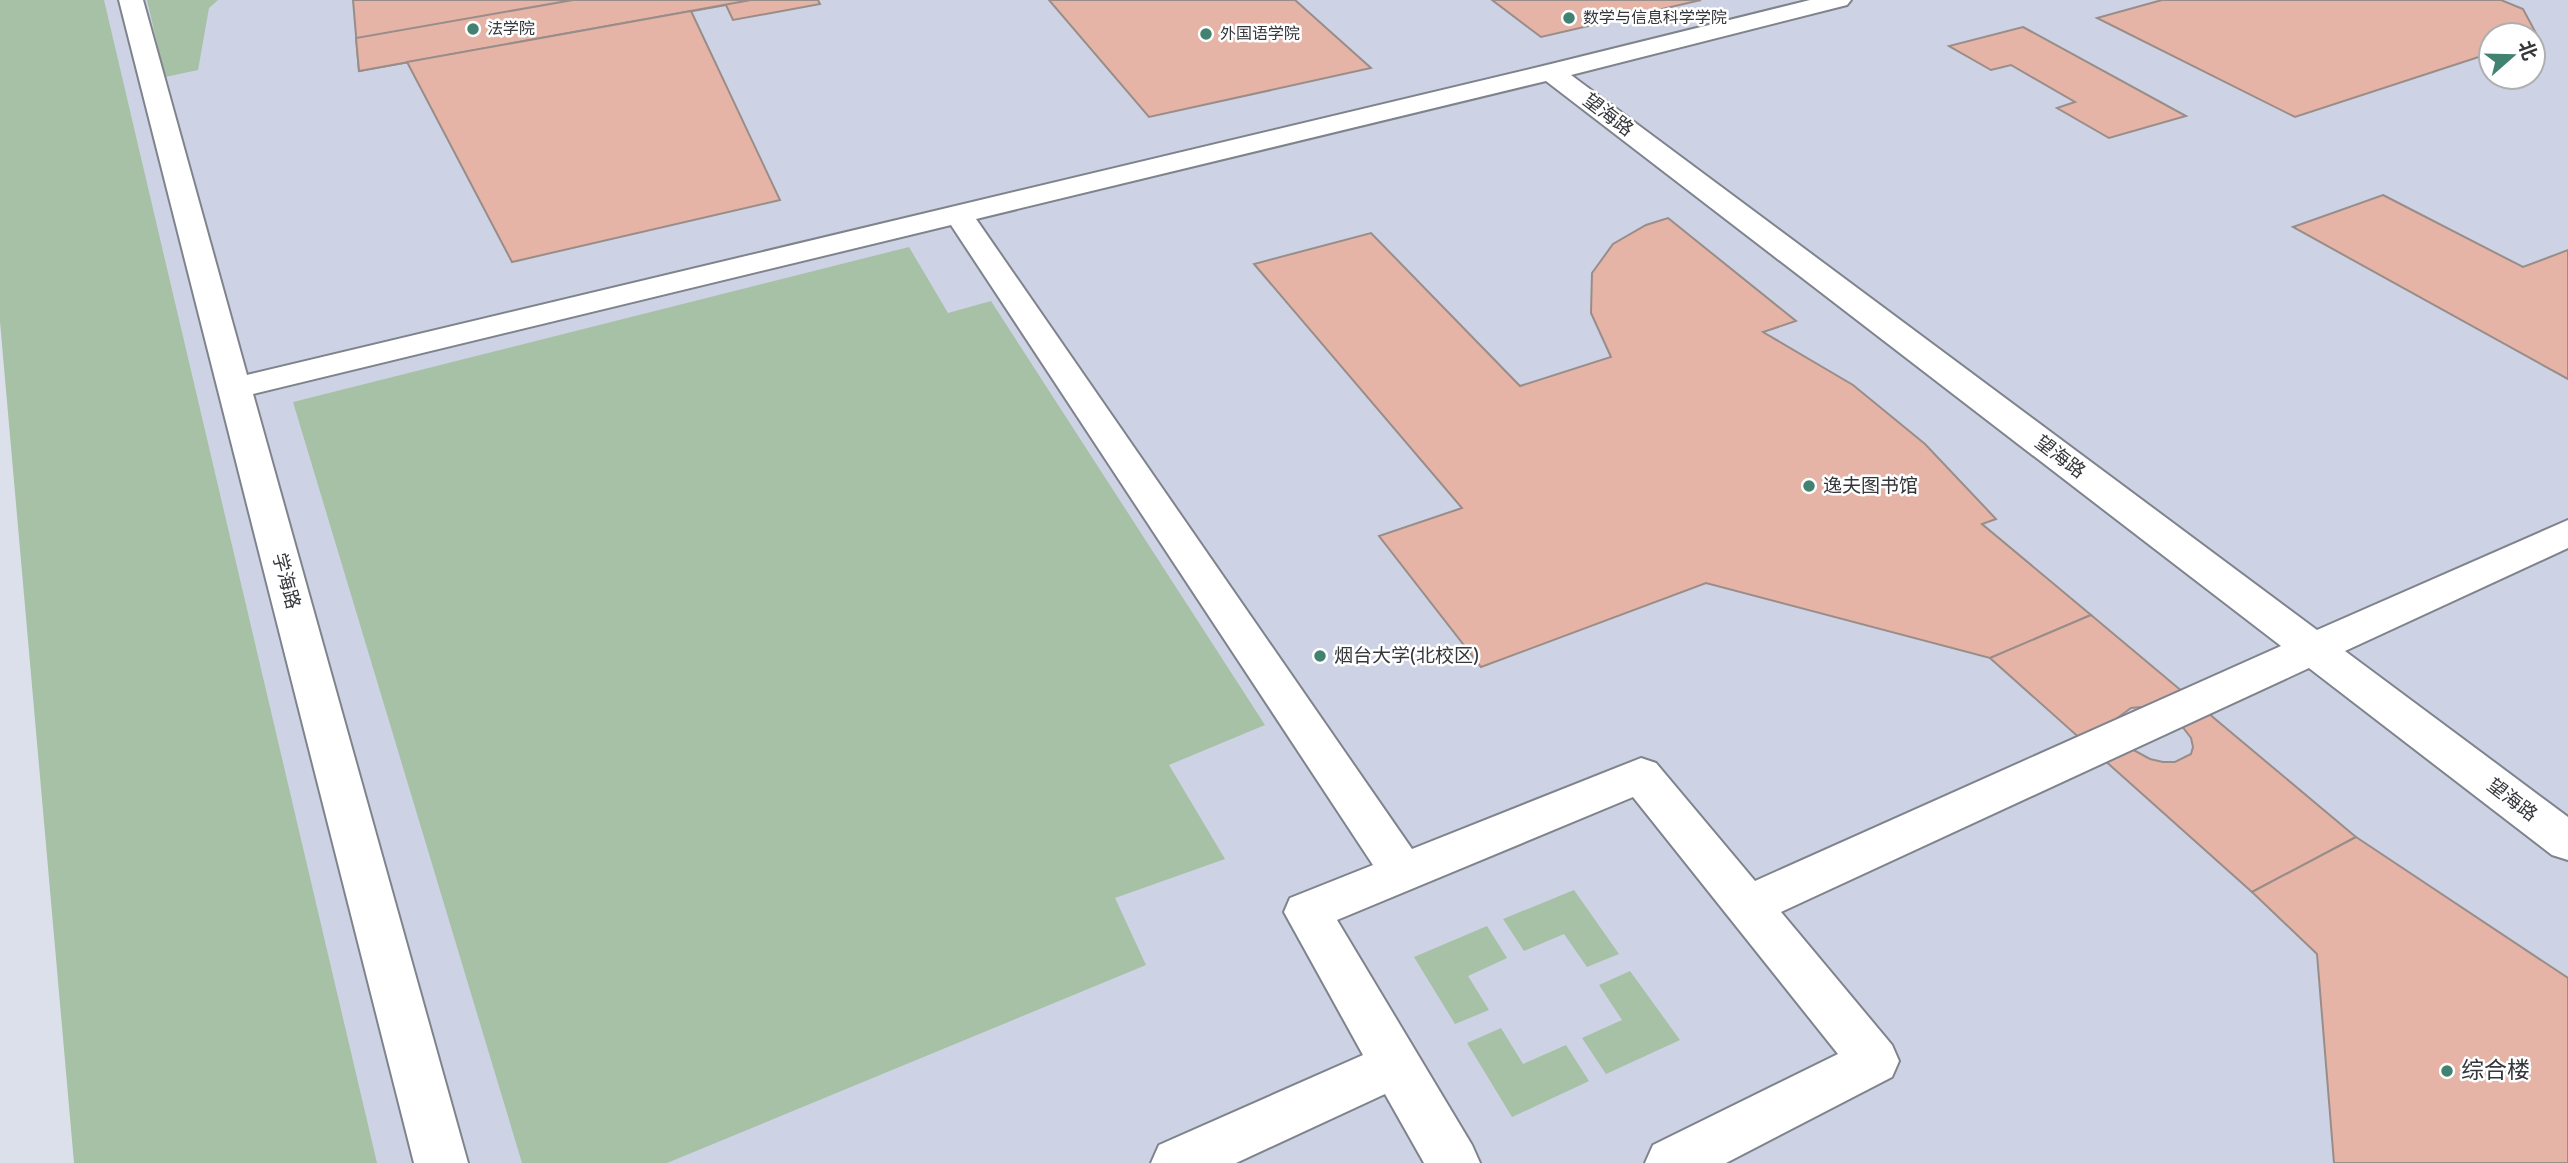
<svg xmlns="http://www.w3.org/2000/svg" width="2568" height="1163" viewBox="0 0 2568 1163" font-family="'Varela Round','Noto Sans SC',sans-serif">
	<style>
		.built { fill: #cdd3e4; fill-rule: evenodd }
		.green { fill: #a6c1a6 }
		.building { fill: #e6b4a7; stroke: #998d89; stroke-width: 2; fill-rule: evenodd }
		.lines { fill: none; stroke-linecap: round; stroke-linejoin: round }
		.minor-casing { stroke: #7f838c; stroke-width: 4 }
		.minor { fill: #fff; fill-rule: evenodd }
		.poi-dot { fill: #428271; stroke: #fff; stroke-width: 2.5 }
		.labels { text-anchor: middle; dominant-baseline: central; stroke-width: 5; stroke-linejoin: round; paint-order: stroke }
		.far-poi-label { font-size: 16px; fill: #35373b; stroke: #fff; text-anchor: start }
		.street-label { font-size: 19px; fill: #35373b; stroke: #fff }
		.poi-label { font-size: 19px; fill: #35373b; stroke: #fff; text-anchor: start }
		.near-poi-label { font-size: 23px; fill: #35373b; stroke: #fff; text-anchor: start }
	</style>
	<rect width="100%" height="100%" fill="#dce0eb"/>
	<!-- built -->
	<path class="built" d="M 0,0 L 2568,0 L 2568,1163 L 143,1163 ZM 2491,35 L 2533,35 L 2533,77 L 2491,77 Z"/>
	<!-- green -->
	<g class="green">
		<path d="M 0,0 L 104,0 L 377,1163 L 74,1163 L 0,322 Z"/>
		<path d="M 147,0 L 218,0 L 209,8 L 198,70 L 165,77 Z"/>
		<path d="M 909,247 L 948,313 L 991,301 L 1265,725 L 1169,765 L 1225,859 L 1115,898 L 1146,965 L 667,1163 L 522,1163 L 293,402 Z"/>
		<path d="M 1574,890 L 1619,954 L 1587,967 L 1564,934 L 1524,951 L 1503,919 Z"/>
		<path d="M 1487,926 L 1507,958 L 1468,976 L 1489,1010 L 1455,1024 L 1414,957 Z"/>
		<path d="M 1630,971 L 1680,1040 L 1606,1074 L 1582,1038 L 1622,1020 L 1599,985 Z"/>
		<path d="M 1501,1028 L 1523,1064 L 1566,1045 L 1589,1081 L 1512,1117 L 1467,1043 Z"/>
	</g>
	<!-- building -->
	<g class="building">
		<path d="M 353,0 L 818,0 L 820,4 L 733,20 L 726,5 L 359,71 Z"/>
		<path d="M 573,0 L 751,0 L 359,71 L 356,38 Z"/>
		<path d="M 1049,0 L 1295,0 L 1371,68 L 1149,117 Z"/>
		<path d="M 1492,0 L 1701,0 L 1541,37 Z"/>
		<path d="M 2162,0 L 2501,0 L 2523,9 L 2538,37 L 2533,39 L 2533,35 L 2491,35 L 2491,53 L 2295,117 L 2097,18 Z"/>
		<path d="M 691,11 L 780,200 L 512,262 L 407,62 Z"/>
		<path d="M 2023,27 L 2186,116 L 2109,138 L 2057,108 L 2075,102 L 2011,65 L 1991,70 L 1949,46 Z"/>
		<path d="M 2383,195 L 2523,267 L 2568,250 L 2568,379 L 2293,227 Z"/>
		<path d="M 1668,218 L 1796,321 L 1763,332 L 1853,385 L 1925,444 L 1996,519 L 1982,524 L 2091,615 L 1990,658 L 1706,583 L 1481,667 L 1379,536 L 1462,508 L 1254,264 L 1371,233 L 1520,386 L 1611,357 L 1591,313 L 1592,273 L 1613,244 L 1646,225 Z"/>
		<path d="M 2091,615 L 2356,837 L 2252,892 L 1990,658 ZM 2142,707 L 2155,709 L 2178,721 L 2191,738 L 2193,747 L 2191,754 L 2175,762 L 2163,762 L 2150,759 L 2126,746 L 2116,727 L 2116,719 L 2131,708 Z"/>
		<path d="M 2356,837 L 2568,978 L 2568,1163 L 2334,1163 L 2317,954 L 2252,892 Z"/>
	</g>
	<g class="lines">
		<!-- minor casing -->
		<g class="minor-casing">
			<path id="minor" d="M 119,0 L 143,0 L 247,375 L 1551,64 L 1810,0 L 1851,0 L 1847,5 L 1571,75 L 2317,630 L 2568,520 L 2568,548 L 2345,651 L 2568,817 L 2568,860 L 2552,855 L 2309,668 L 1781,912 L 1892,1045 L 1899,1061 L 1892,1077 L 1726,1163 L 1645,1163 L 1653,1145 L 1838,1054 L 1633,797 L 1337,920 L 1472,1145 L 1480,1163 L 1424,1163 L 1385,1094 L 1236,1163 L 1151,1163 L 1159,1145 L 1363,1055 L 1284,912 L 1290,898 L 1373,865 L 951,225 L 253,394 L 468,1163 L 414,1163 ZM 1546,81 L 2281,646 L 1755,881 L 1656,763 L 1641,758 L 1412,849 L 976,219 Z"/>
		</g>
		<!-- minor -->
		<use href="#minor" class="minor"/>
	</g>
	<!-- markers -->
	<g class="poi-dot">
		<circle cx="1569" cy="18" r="7"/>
		<circle cx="473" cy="29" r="7"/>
		<circle cx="1206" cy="34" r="7"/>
		<circle cx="1809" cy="486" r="7"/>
		<circle cx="1320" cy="656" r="7"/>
		<circle cx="2447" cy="1071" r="7"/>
	</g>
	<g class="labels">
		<!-- far-poi labels -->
		<g class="far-poi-label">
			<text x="1583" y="18">数学与信息科学学院</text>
			<text x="487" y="29">法学院</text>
			<text x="1220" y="34">外国语学院</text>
		</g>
		<!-- street labels -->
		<g class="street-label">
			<text transform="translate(1608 115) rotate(37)">望海路</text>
			<text transform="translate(2060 457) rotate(37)">望海路</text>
			<text transform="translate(286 581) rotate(75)">学海路</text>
			<text transform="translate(2512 800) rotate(37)">望海路</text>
		</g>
		<!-- poi labels -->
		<g class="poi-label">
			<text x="1823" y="486">逸夫图书馆</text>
			<text x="1334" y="656">烟台大学(北校区)</text>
		</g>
		<!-- near-poi labels -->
		<g class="near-poi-label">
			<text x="2461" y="1071">综合楼</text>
		</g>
	</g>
	<!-- north arrow -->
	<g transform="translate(2512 56) rotate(70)"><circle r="33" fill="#ffffff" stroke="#aeafb1" stroke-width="2"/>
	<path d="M0-5L12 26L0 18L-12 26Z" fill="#428271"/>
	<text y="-10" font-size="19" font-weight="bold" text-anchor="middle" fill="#35373b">北</text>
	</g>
</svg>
